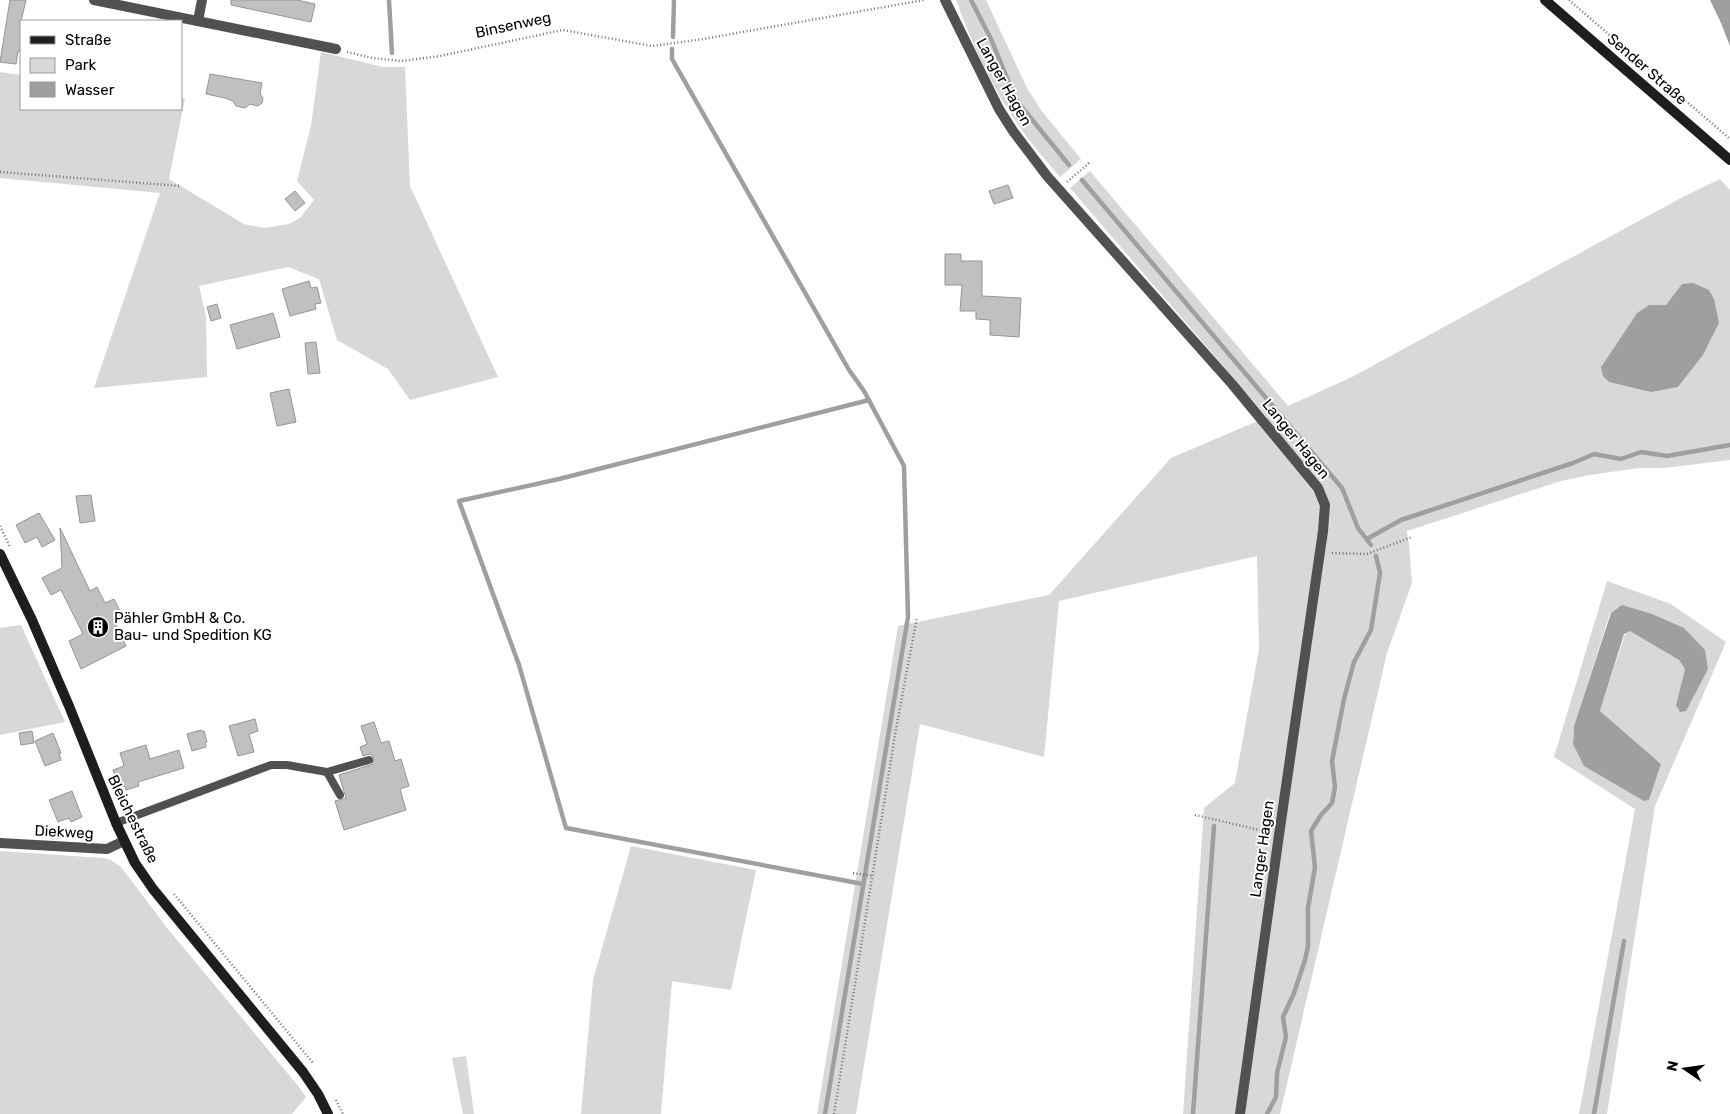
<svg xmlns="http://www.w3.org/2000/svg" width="1730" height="1114" viewBox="0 0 1730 1114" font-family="Rubik,sans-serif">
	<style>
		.green { fill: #d8d8d8; fill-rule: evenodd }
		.water { fill: #9f9f9f }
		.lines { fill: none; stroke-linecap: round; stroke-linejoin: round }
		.stream { stroke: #9f9f9f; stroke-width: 4.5 }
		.building { fill: #c0c0c0; stroke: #959595 }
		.path { stroke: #737373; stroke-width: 2.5; stroke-dasharray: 1 2.5; stroke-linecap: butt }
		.lane { stroke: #515151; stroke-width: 8 }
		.street { stroke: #515151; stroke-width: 10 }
		.secondary { stroke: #1e1e1e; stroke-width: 10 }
		.labels { text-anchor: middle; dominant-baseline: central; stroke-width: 4; stroke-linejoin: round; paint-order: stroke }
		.street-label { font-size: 15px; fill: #000; stroke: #fff }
		.poi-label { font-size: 15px; fill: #000; stroke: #fff; text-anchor: start }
	</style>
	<rect width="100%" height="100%" fill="#fff"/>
	<!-- green -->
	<g class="green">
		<path d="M 956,0 L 986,0 L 1027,88 L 1041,110 L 1081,159 L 1060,177 C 1046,160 1031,144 1019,126 C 992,88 972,44 956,0 Z"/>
		<path d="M 321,52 L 383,67 L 405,67 L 410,186 L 498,377 L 410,400 L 388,369 L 337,340 L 319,279 L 288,267 L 199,286 L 206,316 L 207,377 L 94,388 L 160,193 L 0,178 L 0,72 L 21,75 L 21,109 L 181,109 L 181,98 L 185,98 L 169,179 L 244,224 L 264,228 L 289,224 L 300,218 L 314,200 L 297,181 L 311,126 Z"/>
		<path d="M 1090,171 L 1288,406 L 1352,377 L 1681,198 L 1720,179 L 1730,190 L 1730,460 L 1664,468 L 1639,468 L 1590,475 L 1561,481 L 1407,531 L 1409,545 L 1412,583 L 1387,653 L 1280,1114 L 1183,1114 L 1204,808 L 1235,783 L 1259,649 L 1257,556 L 1059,601 L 1044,757 L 920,724 L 856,1114 L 817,1114 L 898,626 L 1049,595 L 1171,458 L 1267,417 L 1070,188 ZM 1672,298 L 1719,323 L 1703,355 L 1678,387 L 1601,367 L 1637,313 L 1649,305 L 1666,305 Z"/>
		<path d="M 1607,581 L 1671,604 L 1726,642 L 1655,806 L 1607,1114 L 1579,1114 L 1635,809 L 1554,757 ZM 1610,613 L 1708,669 L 1676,705 L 1685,669 L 1679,660 L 1630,630 L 1625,634 L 1600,711 L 1661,764 L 1649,800 L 1644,801 L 1634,794 L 1573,744 L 1574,726 Z"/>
		<path d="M 21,625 L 65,722 L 0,735 L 0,628 Z"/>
		<path d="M 631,846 L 756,870 L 731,990 L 672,981 L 661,1114 L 581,1114 L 593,980 Z"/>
		<path d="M 0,851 L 103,858 L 111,860 L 121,867 L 168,929 L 299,1087 L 306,1097 L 292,1114 L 0,1114 Z"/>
		<path d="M 466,1056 L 474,1114 L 463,1114 L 452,1058 Z"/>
	</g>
	<!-- water -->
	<g class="water">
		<path d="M 1710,0 L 1730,0 L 1730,46 L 1721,23 Z"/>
		<path d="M 1693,283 L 1709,290 L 1714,299 L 1719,323 L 1703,355 L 1678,387 L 1651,392 L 1609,382 L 1603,376 L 1601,367 L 1637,313 L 1649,305 L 1666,305 L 1682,284 Z"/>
		<path d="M 1622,605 L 1652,614 L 1684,628 L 1705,650 L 1708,669 L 1686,711 L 1680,712 L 1676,705 L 1685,669 L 1679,660 L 1630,631 L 1624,634 L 1600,711 L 1661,764 L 1649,800 L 1644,801 L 1584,766 L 1573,744 L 1574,726 L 1611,613 Z"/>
	</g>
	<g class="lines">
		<!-- stream -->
		<g class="stream">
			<path d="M 389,0 L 392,53"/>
			<path d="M 971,0 L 991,39 L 1016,100 L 1069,165"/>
			<path d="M 673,37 L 674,0"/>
			<path d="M 672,49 L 672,59 L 849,370 L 864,391 L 904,466 L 908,617 L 825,1114"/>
			<path d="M 1082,180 L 1342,488 L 1358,528 L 1371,545"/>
			<path d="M 1367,539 L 1401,520 L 1573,463 L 1594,454 L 1621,459 L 1641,452 L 1667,456 L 1730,445"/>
			<path d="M 863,884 L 566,828 L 519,665 L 459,501 L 559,479 L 869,400"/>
			<path d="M 1193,1114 L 1214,826"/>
			<path d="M 1267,1114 L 1276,1097 L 1277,1073 L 1286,1037 L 1283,1017 L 1294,993 L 1305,960 L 1308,946 L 1308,908 L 1315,867 L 1311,831 L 1321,815 L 1332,803 L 1335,787 L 1332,761 L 1344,699 L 1354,662 L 1371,630 L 1380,573 L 1376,556"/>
			<path d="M 1594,1114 L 1624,941"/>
		</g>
	</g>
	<!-- building -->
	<g class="building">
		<path d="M 10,0 L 26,0 L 21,21 L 21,51 L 18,51 L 16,64 L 0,62 Z"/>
		<path d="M 231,0 L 297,0 L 315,4 L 311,22 L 231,5 Z"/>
		<path d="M 210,74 L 262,83 L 260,94 L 263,98 L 262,103 L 258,106 L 250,104 L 245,108 L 236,106 L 233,101 L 225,98 L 206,94 Z"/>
		<path d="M 1008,185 L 1013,198 L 994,204 L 989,191 Z"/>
		<path d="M 295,191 L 305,203 L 295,211 L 285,199 Z"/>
		<path d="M 945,254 L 961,254 L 961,261 L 982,261 L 982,296 L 1021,298 L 1019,337 L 990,335 L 990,320 L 976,319 L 976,311 L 960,311 L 962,285 L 945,285 Z"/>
		<path d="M 309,281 L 311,288 L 317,287 L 321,303 L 315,304 L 316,309 L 290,316 L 282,289 Z"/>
		<path d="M 217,304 L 221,318 L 211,321 L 207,307 Z"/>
		<path d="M 273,313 L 280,337 L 237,349 L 230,325 Z"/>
		<path d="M 316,342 L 320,373 L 308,374 L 305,343 Z"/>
		<path d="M 289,389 L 296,422 L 277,426 L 270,393 Z"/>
		<path d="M 91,495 L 95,521 L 80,523 L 76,496 Z"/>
		<path d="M 39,513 L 55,540 L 42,547 L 37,537 L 25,543 L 16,525 Z"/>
		<path d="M 60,528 L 90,591 L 97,587 L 105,603 L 114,599 L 122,615 L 113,619 L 126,646 L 81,669 L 69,641 L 83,634 L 61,590 L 51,595 L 42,578 L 62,568 Z"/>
		<path d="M 255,719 L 258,731 L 249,734 L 254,752 L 238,756 L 229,726 Z"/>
		<path d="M 374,722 L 381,743 L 389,741 L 395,761 L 401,759 L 409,786 L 400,789 L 406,810 L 344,830 L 335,801 L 346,798 L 339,775 L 373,764 L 373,756 L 370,754 L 363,756 L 360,747 L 367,744 L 361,726 Z"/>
		<path d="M 201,730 L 201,731 L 204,731 L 207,742 L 205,743 L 206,747 L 192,751 L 187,734 Z"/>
		<path d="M 32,731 L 34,743 L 21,745 L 19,733 Z"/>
		<path d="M 53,733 L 61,753 L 59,753 L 61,760 L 45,766 L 35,741 Z"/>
		<path d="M 146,745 L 150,759 L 179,750 L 184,768 L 138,782 L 139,786 L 126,790 L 125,786 L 119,788 L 113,770 L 124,766 L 120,753 Z"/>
		<path d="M 72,791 L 82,817 L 71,822 L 69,818 L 58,822 L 49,800 Z"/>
	</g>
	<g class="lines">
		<!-- path -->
		<g class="path">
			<path d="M 1569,0 L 1730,139"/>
			<path d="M 347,52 L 372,58 L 402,61 L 440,56 L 563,30 L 652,46 L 703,39 L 924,0"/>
			<path d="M 0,172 L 180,186"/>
			<path d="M 1067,182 L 1089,163"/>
			<path d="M 0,526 L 10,547"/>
			<path d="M 1332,553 L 1367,554 L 1412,537"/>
			<path d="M 1195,815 L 1268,832"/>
			<path d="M 853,873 L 872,876"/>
			<path d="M 174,894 L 313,1063"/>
			<path d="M 336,1100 L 343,1114"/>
			<path d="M 834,1114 L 896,729 L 917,617"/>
		</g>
		<!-- lane -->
		<g class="lane">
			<path d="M 327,772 L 369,760"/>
			<path d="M 116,823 L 271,765 L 287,765 L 327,772 L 340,795"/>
		</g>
		<!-- street -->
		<g class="street">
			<path d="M 94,0 L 336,49"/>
			<path d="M 945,0 L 999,109 L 1013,131 L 1047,176 L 1232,384 L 1318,488 L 1325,505 L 1323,531 L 1279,835 L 1240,1114"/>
			<path d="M 198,21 L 202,0"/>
			<path d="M 0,843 L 107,849 L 124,841"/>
		</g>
		<!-- secondary -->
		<g class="secondary">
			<path d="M 1545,0 L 1730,160"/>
			<path d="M 0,554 L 32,620 L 69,706 L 116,823 L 135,863 L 153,889 L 303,1072 L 318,1094 L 328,1114"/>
		</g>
	</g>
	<!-- icons -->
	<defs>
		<g id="building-disc" transform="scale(1.125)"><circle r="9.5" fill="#000" stroke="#fff"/><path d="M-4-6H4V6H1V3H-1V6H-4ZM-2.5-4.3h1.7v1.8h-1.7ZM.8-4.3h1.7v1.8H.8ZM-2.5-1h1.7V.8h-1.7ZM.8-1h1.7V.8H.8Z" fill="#fff"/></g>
	</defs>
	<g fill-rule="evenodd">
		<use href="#building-disc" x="98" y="627"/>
	</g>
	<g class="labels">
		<!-- street labels -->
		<g class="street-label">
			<text transform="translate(513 25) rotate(-12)">Binsenweg</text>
			<text transform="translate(1647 69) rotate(41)">Sender Straße</text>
			<text transform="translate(1004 82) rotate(61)">Langer Hagen</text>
			<text transform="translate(1296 439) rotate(51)">Langer Hagen</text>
			<text transform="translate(133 819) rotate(64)">Bleichestraße</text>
			<text transform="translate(64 832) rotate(3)">Diekweg</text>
			<text transform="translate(1262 849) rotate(-82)">Langer Hagen</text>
		</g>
		<!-- poi labels -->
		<g class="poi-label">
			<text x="114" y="618">Pähler GmbH &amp; Co.<tspan x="114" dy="17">Bau- und Spedition KG</tspan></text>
		</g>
	</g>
	<!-- legend -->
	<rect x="20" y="20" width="162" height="90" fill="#ffffff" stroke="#999999"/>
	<rect x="30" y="36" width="25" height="8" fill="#1e1e1e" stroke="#999999"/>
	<text x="65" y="45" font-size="15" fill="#000000">Straße</text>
	<rect x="30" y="58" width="25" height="15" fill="#d8d8d8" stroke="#999999"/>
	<text x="65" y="70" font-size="15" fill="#000000">Park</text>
	<rect x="30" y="82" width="25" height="15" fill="#9f9f9f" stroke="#999999"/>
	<text x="65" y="95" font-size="15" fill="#000000">Wasser</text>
	<!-- north arrow -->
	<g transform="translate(1685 1069) rotate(283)" stroke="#ffffff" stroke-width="4" paint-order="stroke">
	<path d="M0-4L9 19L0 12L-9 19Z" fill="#000000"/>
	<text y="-8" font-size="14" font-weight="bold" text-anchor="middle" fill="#000000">N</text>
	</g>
</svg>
